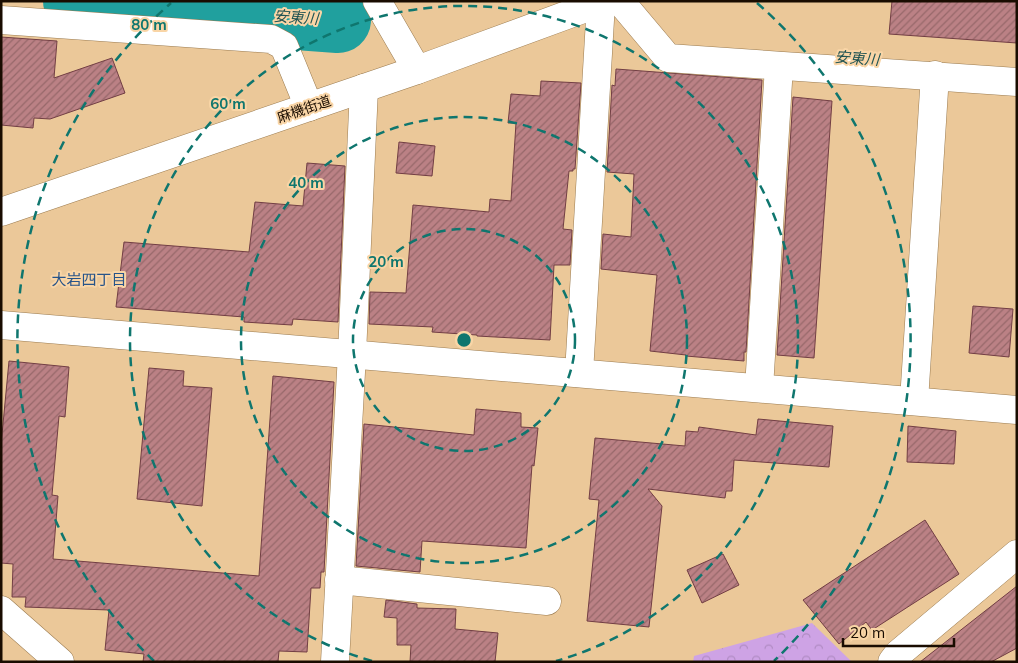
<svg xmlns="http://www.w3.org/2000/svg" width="1018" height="663" viewBox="0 0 1018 663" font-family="Mulish,'Noto Sans JP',sans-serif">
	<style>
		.forest { fill: url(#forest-crowns) }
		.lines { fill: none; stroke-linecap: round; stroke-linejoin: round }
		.river { stroke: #20a09e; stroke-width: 66 }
		.building { fill: url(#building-hatch); stroke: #723e44 }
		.minor-casing { stroke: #9b7b4f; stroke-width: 29 }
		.minor { stroke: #fff; stroke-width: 28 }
		.ring { fill: none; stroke: #0f766e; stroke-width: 2.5; stroke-dasharray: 9 6 }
		.labels { text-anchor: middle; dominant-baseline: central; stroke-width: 4; stroke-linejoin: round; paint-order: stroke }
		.street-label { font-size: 14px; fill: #190c00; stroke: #f9d5a6 }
		.water-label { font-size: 15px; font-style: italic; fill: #225453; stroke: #f9d5a6 }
		.neighbourhood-label { font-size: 15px; fill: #275489; stroke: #f9d5a6 }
		.centre { fill: #0f766e; stroke: #f9d5a6; stroke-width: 2.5 }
		.ring-label { font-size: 15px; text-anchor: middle; font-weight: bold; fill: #0f766e; stroke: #f9d5a6; stroke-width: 4; stroke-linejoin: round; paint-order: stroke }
	</style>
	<defs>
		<pattern id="forest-crowns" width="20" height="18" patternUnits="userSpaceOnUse" patternTransform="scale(1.25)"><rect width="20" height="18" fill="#cea3e5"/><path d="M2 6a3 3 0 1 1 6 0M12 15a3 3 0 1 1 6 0" fill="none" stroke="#b08bc3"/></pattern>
		<pattern id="building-hatch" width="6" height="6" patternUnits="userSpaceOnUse" patternTransform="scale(1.25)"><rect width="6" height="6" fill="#bb8185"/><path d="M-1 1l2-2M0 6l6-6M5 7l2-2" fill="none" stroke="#97686a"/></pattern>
	</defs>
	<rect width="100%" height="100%" fill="#ebc899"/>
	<!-- forest -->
	<path class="forest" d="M 812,623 L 852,662 L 693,662 L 694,656 Z"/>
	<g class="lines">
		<!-- river -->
		<path class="river" d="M 76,1 L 338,20"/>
	</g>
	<!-- building -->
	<g class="building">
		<path d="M 892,1 L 1017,1 L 1017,43 L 889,34 Z"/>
		<path d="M 1,37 L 57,41 L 54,78 L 112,58 L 125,93 L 50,119 L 34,118 L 33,128 L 1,125 Z"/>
		<path d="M 616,69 L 762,80 L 746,352 L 744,352 L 744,361 L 686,356 L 686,355 L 650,351 L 657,275 L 601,269 L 603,234 L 631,237 L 634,174 L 607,172 L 612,85 L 615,86 Z"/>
		<path d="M 541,81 L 581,83 L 575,169 L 573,169 L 573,171 L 569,171 L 563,229 L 572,230 L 570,265 L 554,265 L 550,340 L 477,336 L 477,335 L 432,332 L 433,327 L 369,324 L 370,292 L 406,293 L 413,205 L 489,212 L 490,199 L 511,201 L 516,123 L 508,123 L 511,94 L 540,96 Z"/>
		<path d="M 793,97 L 832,101 L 814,358 L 777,355 Z"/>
		<path d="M 399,142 L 435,146 L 432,176 L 396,173 Z"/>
		<path d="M 307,163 L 345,166 L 338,322 L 293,319 L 292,325 L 244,322 L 244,317 L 116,307 L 124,242 L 249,252 L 255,202 L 303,206 Z"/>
		<path d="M 973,306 L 1013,309 L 1009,357 L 969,353 Z"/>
		<path d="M 9,361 L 69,367 L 65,417 L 59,416 L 52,495 L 58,496 L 53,559 L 259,576 L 273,376 L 334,382 L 324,572 L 321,572 L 320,588 L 311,588 L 307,652 L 279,651 L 278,662 L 143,662 L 144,654 L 105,650 L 109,610 L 25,607 L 26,597 L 12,597 L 13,564 L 1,563 L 1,445 Z"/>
		<path d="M 149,368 L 184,371 L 183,386 L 212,388 L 202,506 L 137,499 Z"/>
		<path d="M 476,409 L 521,413 L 521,427 L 538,428 L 534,466 L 532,465 L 526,548 L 422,541 L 420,572 L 356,566 L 364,424 L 474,435 Z"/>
		<path d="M 758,419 L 833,426 L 829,467 L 734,460 L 732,491 L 726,491 L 725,498 L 648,489 L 662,506 L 649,627 L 587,621 L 599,500 L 589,499 L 595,438 L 685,446 L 686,431 L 698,432 L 699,427 L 756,435 Z"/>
		<path d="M 908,426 L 956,431 L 954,464 L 907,462 Z"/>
		<path d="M 925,520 L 959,574 L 872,630 L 866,622 L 839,644 L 803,600 Z"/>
		<path d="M 723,554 L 739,585 L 702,603 L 687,570 Z"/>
		<path d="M 1017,586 L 1017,648 L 991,662 L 920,662 Z"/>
		<path d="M 386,600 L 417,604 L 417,608 L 456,609 L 455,629 L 498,633 L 495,662 L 410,662 L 411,645 L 397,645 L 397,618 L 384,617 Z"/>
	</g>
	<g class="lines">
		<!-- minor casing -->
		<g class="minor-casing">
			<g id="minor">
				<path d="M 377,1 L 417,70"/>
				<path d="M 620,1 L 668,58 L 1017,82"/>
				<path d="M 1,20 L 271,39 L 284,46 L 309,107"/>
				<path d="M 1,212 L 417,70 L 605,1"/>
				<path d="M 1,325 L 1017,410"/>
				<path d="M 579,373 L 601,3"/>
				<path d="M 759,388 L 779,66"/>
				<path d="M 914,401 L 935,75"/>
				<path d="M 339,580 L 547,601"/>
				<path d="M 1,610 L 60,662"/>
				<path d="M 335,662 L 352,354 L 364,88"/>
				<path d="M 892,662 L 898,654 L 1017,554"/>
			</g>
		</g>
		<!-- minor -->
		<use href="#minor" class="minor"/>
	</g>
	<!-- distance rings -->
	<g class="ring">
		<circle cx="464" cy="340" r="111"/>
		<circle cx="464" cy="340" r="223"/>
		<path d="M372 661A334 334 0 1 1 556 661"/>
		<path d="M154 661A446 446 0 0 1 171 3M757 3A446 446 0 0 1 774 661"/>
	</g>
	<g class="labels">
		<!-- street labels -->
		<g class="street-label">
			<text transform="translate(304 109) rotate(-19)">麻機街道</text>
		</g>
		<!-- water labels -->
		<g class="water-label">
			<text transform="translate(296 17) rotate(4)">安東川</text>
			<text transform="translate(857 58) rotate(4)">安東川</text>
		</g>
		<!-- neighbourhood labels -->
		<g class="neighbourhood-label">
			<text x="89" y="279">大岩四丁目</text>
		</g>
	</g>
	<circle cx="464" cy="340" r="8" class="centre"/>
	<g class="ring-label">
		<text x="149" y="30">80 m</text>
		<text x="228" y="109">60 m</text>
		<text x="306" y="188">40 m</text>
		<text x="386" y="267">20 m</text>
	</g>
	<!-- border -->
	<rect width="1018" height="663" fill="none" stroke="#190c00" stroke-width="5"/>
	<!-- scale -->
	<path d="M843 638v8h111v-8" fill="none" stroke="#190c00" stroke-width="2.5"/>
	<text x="850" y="638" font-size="15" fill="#190c00" stroke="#f9d5a6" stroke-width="4" paint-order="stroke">20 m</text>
</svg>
